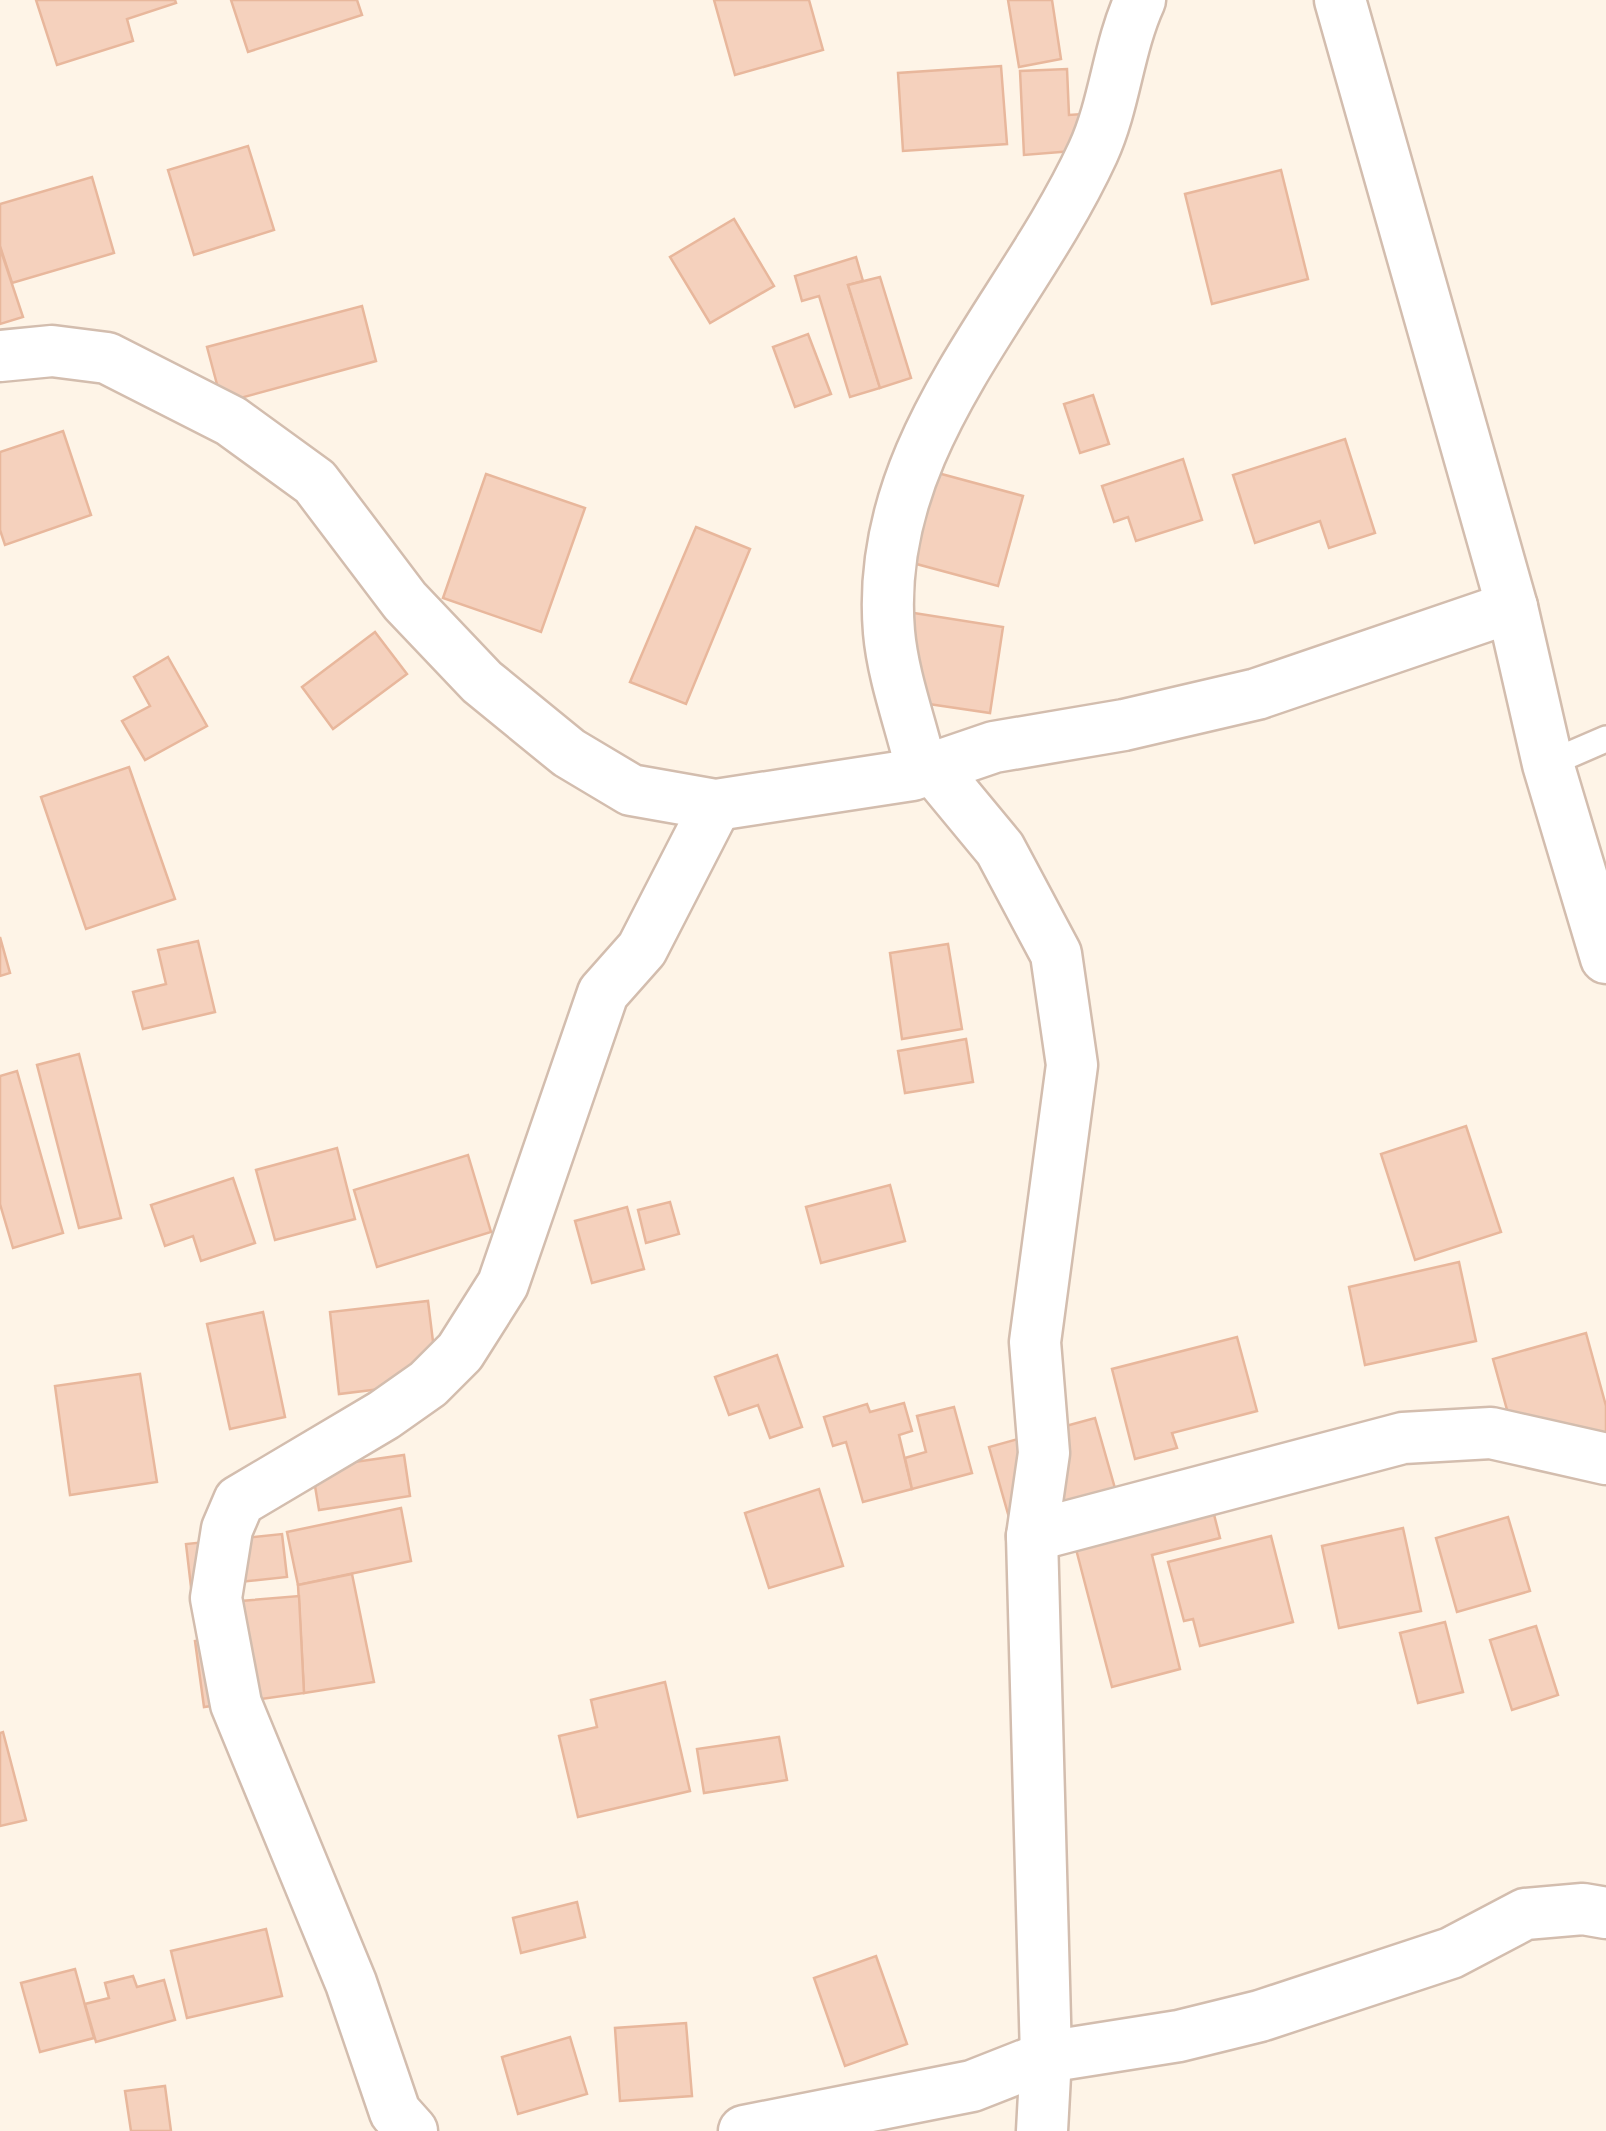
<svg xmlns="http://www.w3.org/2000/svg" width="1606" height="2131" viewBox="0 0 1606 2131" font-family="Roboto,sans-serif">
	<style>
		.building { fill: #f5d1bd; stroke: #e8b79c; stroke-width: 2.5 }
		.lines { fill: none; stroke-linecap: round; stroke-linejoin: round }
		.lane-casing { stroke: #d3bdae; stroke-width: 30 }
		.street-casing { stroke: #d3bdae; stroke-width: 55 }
		.lane { stroke: #fff; stroke-width: 25 }
		.street { stroke: #fff; stroke-width: 50 }
	</style>
	<rect width="100%" height="100%" fill="#fef4e7"/>
	<!-- building -->
	<g class="building">
		<path d="M 36,0 L 175,0 L 176,3 L 127,19 L 133,41 L 57,65 Z"/>
		<path d="M 231,0 L 357,0 L 362,15 L 248,52 Z"/>
		<path d="M 714,0 L 809,0 L 823,50 L 735,75 Z"/>
		<path d="M 1008,0 L 1052,0 L 1061,59 L 1019,67 Z"/>
		<path d="M 1001,66 L 1007,144 L 903,151 L 898,73 Z"/>
		<path d="M 1067,69 L 1069,115 L 1099,113 L 1085,150 L 1024,155 L 1020,71 Z"/>
		<path d="M 248,146 L 274,230 L 194,255 L 168,170 Z"/>
		<path d="M 1281,170 L 1308,279 L 1212,304 L 1185,194 Z"/>
		<path d="M 92,177 L 114,253 L 12,283 L 0,246 L 0,204 Z"/>
		<path d="M 734,219 L 774,286 L 710,323 L 670,257 Z"/>
		<path d="M 0,248 L 23,317 L 0,324 Z"/>
		<path d="M 856,257 L 863,281 L 848,285 L 880,388 L 850,397 L 819,296 L 802,301 L 795,276 Z"/>
		<path d="M 880,277 L 911,378 L 880,388 L 848,285 Z"/>
		<path d="M 362,306 L 376,361 L 222,403 L 207,347 Z"/>
		<path d="M 808,334 L 831,394 L 795,407 L 773,347 Z"/>
		<path d="M 1093,395 L 1109,444 L 1080,453 L 1064,404 Z"/>
		<path d="M 63,431 L 91,515 L 5,545 L 0,530 L 0,452 Z"/>
		<path d="M 1345,439 L 1375,533 L 1329,548 L 1320,521 L 1255,543 L 1233,475 Z"/>
		<path d="M 1183,459 L 1202,520 L 1136,541 L 1128,517 L 1114,522 L 1102,486 Z"/>
		<path d="M 923,469 L 1023,496 L 998,586 L 898,559 Z"/>
		<path d="M 486,474 L 585,508 L 541,632 L 443,598 Z"/>
		<path d="M 696,527 L 750,549 L 686,704 L 630,682 Z"/>
		<path d="M 895,610 L 1003,627 L 990,713 L 881,697 Z"/>
		<path d="M 375,632 L 407,674 L 333,729 L 302,687 Z"/>
		<path d="M 168,657 L 207,726 L 145,760 L 122,721 L 150,706 L 134,677 Z"/>
		<path d="M 129,767 L 175,899 L 86,929 L 41,797 Z"/>
		<path d="M 0,937 L 10,973 L 0,976 Z"/>
		<path d="M 198,941 L 215,1012 L 143,1029 L 133,992 L 166,984 L 158,950 Z"/>
		<path d="M 948,944 L 962,1029 L 902,1039 L 890,953 Z"/>
		<path d="M 966,1039 L 973,1082 L 905,1093 L 898,1051 Z"/>
		<path d="M 79,1054 L 121,1218 L 79,1228 L 37,1065 Z"/>
		<path d="M 17,1071 L 63,1233 L 13,1248 L 0,1204 L 0,1076 Z"/>
		<path d="M 1466,1126 L 1501,1232 L 1415,1260 L 1381,1154 Z"/>
		<path d="M 337,1148 L 355,1219 L 275,1240 L 256,1170 Z"/>
		<path d="M 468,1155 L 491,1232 L 377,1267 L 354,1190 Z"/>
		<path d="M 233,1178 L 255,1243 L 201,1261 L 193,1236 L 165,1246 L 151,1205 Z"/>
		<path d="M 890,1185 L 905,1241 L 821,1263 L 806,1207 Z"/>
		<path d="M 670,1202 L 679,1234 L 646,1243 L 638,1210 Z"/>
		<path d="M 627,1207 L 644,1269 L 592,1283 L 575,1221 Z"/>
		<path d="M 1459,1262 L 1476,1341 L 1365,1365 L 1349,1287 Z"/>
		<path d="M 428,1301 L 438,1382 L 339,1394 L 330,1312 Z"/>
		<path d="M 263,1312 L 285,1417 L 230,1429 L 207,1324 Z"/>
		<path d="M 1586,1333 L 1606,1406 L 1606,1440 L 1522,1464 L 1493,1359 Z"/>
		<path d="M 1237,1337 L 1257,1411 L 1172,1433 L 1177,1448 L 1135,1459 L 1112,1369 Z"/>
		<path d="M 777,1355 L 802,1427 L 770,1438 L 758,1405 L 729,1415 L 715,1377 Z"/>
		<path d="M 140,1374 L 157,1482 L 70,1495 L 55,1386 Z"/>
		<path d="M 904,1403 L 912,1431 L 899,1435 L 912,1489 L 863,1502 L 846,1442 L 833,1446 L 824,1417 L 867,1404 L 870,1412 Z"/>
		<path d="M 954,1407 L 972,1473 L 912,1489 L 905,1458 L 926,1452 L 917,1416 Z"/>
		<path d="M 1095,1418 L 1122,1513 L 1016,1542 L 989,1447 Z"/>
		<path d="M 404,1455 L 410,1496 L 319,1510 L 312,1468 Z"/>
		<path d="M 819,1489 L 843,1566 L 769,1588 L 745,1513 Z"/>
		<path d="M 1209,1495 L 1220,1538 L 1152,1555 L 1180,1669 L 1112,1687 L 1071,1530 Z"/>
		<path d="M 401,1508 L 411,1561 L 298,1585 L 287,1532 Z"/>
		<path d="M 1508,1517 L 1530,1591 L 1457,1612 L 1436,1538 Z"/>
		<path d="M 1403,1528 L 1421,1611 L 1339,1628 L 1322,1546 Z"/>
		<path d="M 282,1534 L 287,1577 L 191,1587 L 186,1544 Z"/>
		<path d="M 1271,1536 L 1293,1622 L 1200,1646 L 1193,1619 L 1184,1621 L 1168,1562 Z"/>
		<path d="M 352,1574 L 374,1682 L 304,1693 L 298,1585 Z"/>
		<path d="M 299,1596 L 304,1693 L 204,1707 L 195,1641 L 233,1635 L 228,1602 Z"/>
		<path d="M 1445,1622 L 1463,1692 L 1418,1703 L 1400,1633 Z"/>
		<path d="M 1536,1626 L 1558,1695 L 1512,1710 L 1490,1640 Z"/>
		<path d="M 665,1682 L 690,1791 L 578,1817 L 559,1736 L 597,1727 L 591,1700 Z"/>
		<path d="M 3,1732 L 26,1820 L 0,1826 L 0,1733 Z"/>
		<path d="M 779,1737 L 787,1780 L 704,1793 L 697,1749 Z"/>
		<path d="M 577,1902 L 585,1937 L 521,1953 L 513,1918 Z"/>
		<path d="M 266,1929 L 282,1996 L 187,2018 L 171,1951 Z"/>
		<path d="M 876,1956 L 907,2044 L 845,2066 L 814,1978 Z"/>
		<path d="M 75,1969 L 94,2038 L 40,2052 L 21,1983 Z"/>
		<path d="M 133,1976 L 137,1987 L 164,1980 L 175,2020 L 96,2042 L 85,2004 L 109,1998 L 105,1983 Z"/>
		<path d="M 686,2023 L 692,2096 L 620,2101 L 615,2028 Z"/>
		<path d="M 570,2037 L 587,2094 L 518,2114 L 502,2057 Z"/>
		<path d="M 165,2086 L 171,2131 L 131,2131 L 125,2091 Z"/>
	</g>
	<g class="lines">
		<!-- lane casing -->
		<g class="lane-casing">
			<path id="lane" d="M 1548,764 L 1606,739"/>
		</g>
		<!-- street casing -->
		<g class="street-casing">
			<g id="street">
				<path d="M 1340,0 L 1512,607 L 1548,764 L 1606,958"/>
				<path d="M 0,356 L 52,351 L 107,358 L 231,421 L 315,482 L 405,601 L 482,682 L 569,753 L 631,790 L 716,805 L 912,775 L 994,747 L 1124,725 L 1257,694 L 1512,607"/>
				<path d="M 933,768 L 1000,849 L 1056,954 L 1072,1065 L 1035,1342 L 1044,1453 L 1032,1536 L 1046,2057 L 1042,2131"/>
				<path d="M 922,772 C 912,727 893,678 889,632 C 873,443 1020,311 1093,152 C 1115,104 1118,48 1140,0"/>
				<path d="M 1032,1536 L 1403,1438 L 1491,1433 L 1606,1459"/>
				<path d="M 412,2131 L 395,2112 L 351,1983 L 236,1704 L 216,1598 L 227,1529 L 239,1501 L 384,1415 L 428,1384 L 460,1352 L 503,1284 L 603,993 L 642,949 L 716,805"/>
				<path d="M 744,2131 L 972,2086 L 1046,2057 L 1179,2036 L 1260,2016 L 1451,1953 L 1525,1914 L 1583,1909 L 1606,1913"/>
			</g>
		</g>
		<!-- lane -->
		<use href="#lane" class="lane"/>
		<!-- street -->
		<use href="#street" class="street"/>
	</g>
</svg>
